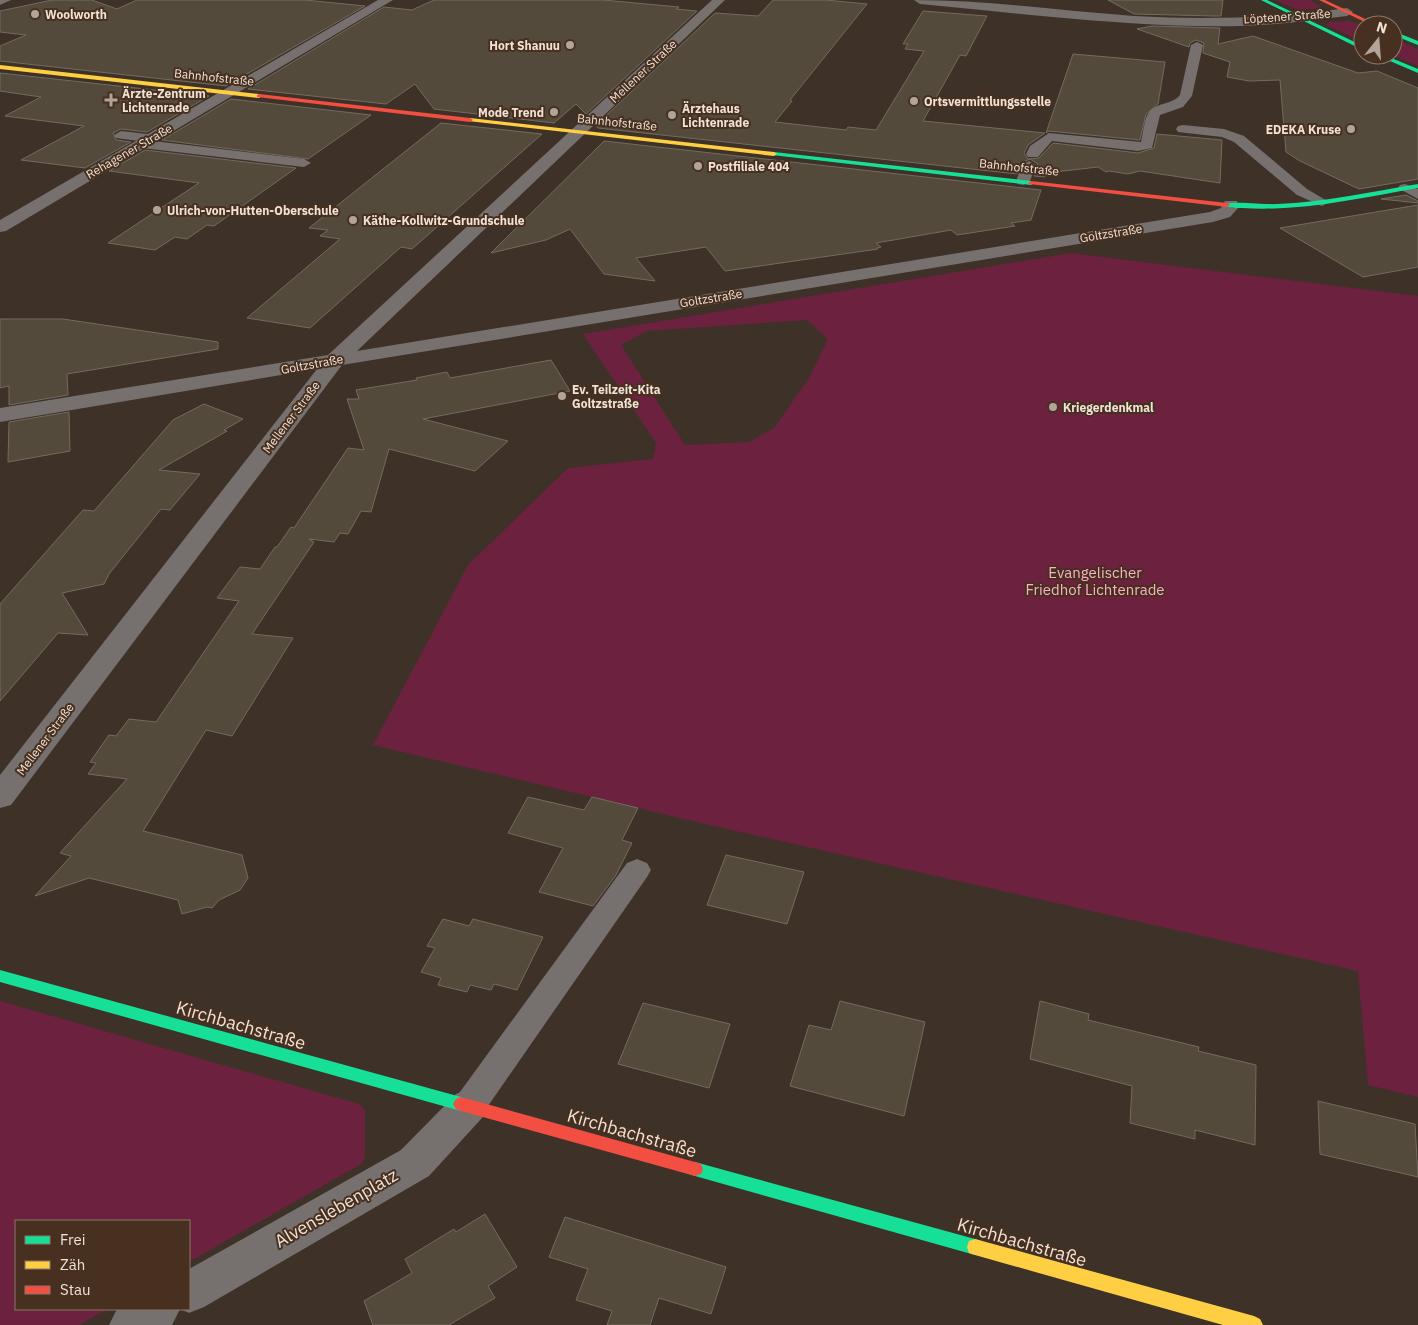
<svg xmlns="http://www.w3.org/2000/svg" width="1418" height="1325" viewBox="0 0 1418 1325" font-family="'IBM Plex Sans',sans-serif">
	<style>
		.green { fill: #6c223f; fill-rule: evenodd }
		.building { fill: #534a3b; stroke: #736b61 }
		.lines { fill: none; stroke-linecap: round; stroke-linejoin: round }
		.lane { fill: #76706e; fill-rule: evenodd }
		.street { fill: #76706e; fill-rule: evenodd }
		.fast { fill: #16e098; fill-rule: evenodd }
		.slow { fill: #ffcf43; fill-rule: evenodd }
		.jam { fill: #f24e42; fill-rule: evenodd }
		.poi-dot { fill: #b2a49a; stroke: #47301f; stroke-width: 2 }
		.labels { text-anchor: middle; dominant-baseline: central; stroke-width: 4; stroke-linejoin: round; paint-order: stroke }
		.far-poi-label { font-size: 12px; font-weight: bold; fill: #f1e2d7; stroke: #47301f; text-anchor: start }
		.far-street-label { font-size: 12px; fill: #f1e2d7; stroke: #47301f }
		.park-label { font-size: 15px; fill: #fdafc8; stroke: #47301f }
		.near-street-label { font-size: 18px; fill: #f1e2d7; stroke: #47301f }
	</style>
	<rect width="100%" height="100%" fill="#3e3128"/>
	<!-- green -->
	<g class="green">
		<path d="M 1275,0 L 1310,0 L 1322,8 L 1298,10 Z"/>
		<path d="M 1348,21 L 1363,25 L 1363,42 L 1326,25 L 1329,22 Z"/>
		<path d="M 1393,38 L 1418,49 L 1418,66 L 1393,55 Z"/>
		<path d="M 1071,253 L 1418,296 L 1418,1097 L 1368,1085 L 1358,971 L 705,824 L 373,745 L 468,565 L 568,468 L 653,459 L 656,443 L 583,334 ZM 807,320 L 828,339 L 809,378 L 774,428 L 749,442 L 685,445 L 621,345 L 647,331 Z"/>
		<path d="M 0,1001 L 359,1104 L 365,1110 L 365,1158 L 361,1164 L 189,1262 L 189,1221 L 16,1221 L 16,1309 L 107,1309 L 79,1325 L 0,1325 Z"/>
	</g>
	<!-- building -->
	<g class="building">
		<path d="M 52,0 L 92,0 L 117,9 L 137,0 L 305,0 L 365,6 L 226,86 L 0,61 L 0,46 L 26,35 L 0,32 L 0,11 Z"/>
		<path d="M 434,0 L 603,0 L 679,7 L 676,9 L 697,11 L 586,114 L 576,104 L 554,123 L 434,109 L 415,84 L 386,104 L 248,89 L 384,7 L 412,10 Z"/>
		<path d="M 773,0 L 826,0 L 867,4 L 790,100 L 792,101 L 775,122 L 846,130 L 848,127 L 876,130 L 924,51 L 905,49 L 908,44 L 903,44 L 923,11 L 987,16 L 966,56 L 960,55 L 923,121 L 1045,133 L 1028,145 L 1024,153 L 1028,159 L 1039,158 L 1053,143 L 1138,153 L 1154,148 L 1157,134 L 1222,140 L 1220,183 L 1140,171 L 1128,174 L 1109,171 L 1106,172 L 1098,167 L 1046,173 L 1045,177 L 1034,176 L 1038,164 L 1030,159 L 1021,163 L 1017,174 L 598,128 L 596,125 L 715,13 L 758,16 Z"/>
		<path d="M 1108,0 L 1223,0 L 1221,16 L 1214,16 L 1134,14 Z"/>
		<path d="M 1152,26 L 1220,28 L 1218,44 L 1253,36 L 1358,73 L 1377,71 L 1418,88 L 1418,179 L 1359,189 L 1300,161 L 1286,152 L 1280,80 L 1249,81 L 1227,77 L 1230,62 L 1203,53 L 1204,43 L 1196,40 L 1190,43 L 1189,47 L 1137,29 Z"/>
		<path d="M 1073,54 L 1165,62 L 1158,104 L 1146,114 L 1140,140 L 1049,131 L 1046,133 Z"/>
		<path d="M 0,73 L 209,96 L 147,132 L 121,129 L 113,133 L 116,140 L 131,142 L 85,168 L 21,160 L 84,126 L 5,116 L 41,97 L 0,91 Z"/>
		<path d="M 231,99 L 371,115 L 308,159 L 162,140 Z"/>
		<path d="M 441,123 L 542,134 L 412,249 L 401,247 L 310,328 L 247,318 L 340,239 L 320,236 L 328,230 L 309,228 Z"/>
		<path d="M 604,141 L 1041,190 L 1031,220 L 1011,223 L 1015,226 L 957,235 L 951,230 L 876,243 L 881,247 L 877,248 L 878,249 L 725,271 L 706,247 L 636,258 L 655,281 L 604,274 L 570,229 L 546,240 L 491,253 Z"/>
		<path d="M 145,150 L 296,168 L 214,226 L 207,225 L 187,239 L 175,237 L 155,250 L 108,243 L 199,183 L 109,171 Z"/>
		<path d="M 1406,195 L 1418,201 L 1418,203 L 1381,199 Z"/>
		<path d="M 1418,205 L 1418,267 L 1363,277 L 1280,228 Z"/>
		<path d="M 0,319 L 63,319 L 218,342 L 218,349 L 67,374 L 68,395 L 9,405 L 9,386 L 0,388 Z"/>
		<path d="M 551,360 L 570,391 L 423,419 L 508,441 L 475,471 L 389,449 L 371,512 L 361,511 L 348,534 L 340,533 L 334,542 L 309,539 L 314,542 L 252,634 L 293,638 L 232,736 L 206,730 L 143,831 L 242,855 L 248,878 L 240,890 L 219,900 L 212,908 L 207,907 L 182,914 L 178,900 L 89,878 L 35,896 L 71,856 L 60,853 L 127,779 L 88,774 L 96,763 L 90,762 L 109,735 L 116,736 L 129,719 L 156,722 L 239,601 L 217,598 L 240,567 L 260,569 L 275,547 L 277,547 L 291,527 L 294,528 L 348,448 L 364,450 L 347,399 L 359,399 L 356,390 L 417,380 L 416,378 L 447,372 L 450,378 Z"/>
		<path d="M 204,404 L 243,419 L 224,430 L 227,431 L 159,470 L 200,474 L 170,510 L 161,509 L 109,574 L 104,584 L 62,593 L 88,635 L 58,633 L 0,701 L 0,604 L 83,510 L 94,511 L 173,420 Z"/>
		<path d="M 69,412 L 70,451 L 8,462 L 9,422 Z"/>
		<path d="M 528,797 L 584,810 L 592,797 L 638,808 L 622,840 L 632,843 L 616,875 L 593,906 L 539,892 L 563,848 L 508,833 Z"/>
		<path d="M 726,855 L 804,872 L 787,924 L 707,905 Z"/>
		<path d="M 443,919 L 469,926 L 473,919 L 543,937 L 517,990 L 494,984 L 491,990 L 470,985 L 467,992 L 438,985 L 441,978 L 421,972 L 435,948 L 427,946 Z"/>
		<path d="M 840,1001 L 925,1022 L 904,1116 L 790,1086 L 809,1025 L 831,1030 Z"/>
		<path d="M 1040,1001 L 1089,1014 L 1088,1020 L 1199,1047 L 1198,1051 L 1256,1065 L 1255,1145 L 1195,1130 L 1195,1139 L 1130,1123 L 1132,1086 L 1030,1059 Z"/>
		<path d="M 643,1003 L 730,1024 L 709,1088 L 618,1064 Z"/>
		<path d="M 1318,1101 L 1415,1124 L 1418,1177 L 1320,1154 Z"/>
		<path d="M 485,1214 L 517,1267 L 488,1286 L 495,1298 L 449,1325 L 373,1325 L 364,1301 L 412,1273 L 405,1259 L 454,1229 L 456,1232 Z"/>
		<path d="M 565,1217 L 726,1267 L 711,1314 L 659,1298 L 650,1325 L 607,1325 L 612,1311 L 576,1300 L 588,1269 L 549,1257 Z"/>
	</g>
	<g class="lines">
		<!-- lane -->
		<g class="lane">
			<path d="M 1197,42 L 1203,45 L 1192,96 L 1183,107 L 1160,115 L 1152,148 L 1138,151 L 1052,141 L 1038,157 L 1028,157 L 1026,154 L 1030,146 L 1049,133 L 1141,142 C 1143,134 1144,119 1149,112 C 1157,102 1172,105 1180,95 L 1191,45 Z"/>
			<path d="M 1183,125 L 1224,129 L 1244,136 L 1307,189 L 1329,202 L 1322,206 L 1297,195 L 1234,142 L 1222,137 L 1178,132 L 1176,129 L 1178,126 Z"/>
			<path d="M 121,131 L 156,135 L 158,138 L 154,141 L 304,159 L 311,163 L 304,167 L 142,148 L 135,144 L 139,141 L 116,138 L 114,135 Z"/>
			<path d="M 1029,161 L 1036,165 L 1030,181 L 1023,185 L 1018,184 L 1016,181 L 1022,165 Z"/>
			<path d="M 1405,184 L 1418,189 L 1418,199 L 1398,188 L 1400,185 Z"/>
			<path d="M 637,859 L 647,863 L 651,870 L 647,877 L 481,1116 L 469,1120 L 457,1116 L 453,1106 L 457,1096 L 627,863 Z"/>
		</g>
		<!-- street -->
		<g class="street">
			<path d="M 0,0 L 11,0 L 0,5 Z"/>
			<path d="M 378,0 L 393,0 L 6,231 L 0,232 L 0,220 Z"/>
			<path d="M 712,0 L 725,0 L 357,351 L 1210,212 L 1221,208 L 1225,201 L 1237,201 L 1238,208 L 1230,217 L 1213,222 L 342,365 L 11,805 L 0,808 L 0,775 L 317,369 L 0,422 L 0,408 L 328,355 Z"/>
			<path d="M 914,0 C 988,0 1061,11 1134,16 C 1206,20 1276,18 1347,8 L 1353,12 L 1347,16 C 1312,20 1277,25 1241,26 C 1134,28 1027,14 920,4 Z"/>
			<path d="M 469,1089 L 482,1094 L 488,1106 L 482,1118 L 429,1176 L 204,1307 L 189,1313 L 180,1309 L 172,1325 L 109,1325 L 117,1309 L 189,1309 L 189,1269 L 401,1150 L 456,1094 Z"/>
		</g>
		<!-- fast -->
		<g class="fast">
			<path d="M 1261,0 L 1267,0 L 1363,46 L 1363,50 Z"/>
			<path d="M 1393,31 L 1418,41 L 1418,45 L 1393,35 Z"/>
			<path d="M 1376,55 L 1384,55 L 1418,69 L 1418,73 Z"/>
			<path d="M 774,152 L 1031,181 L 1034,183 L 1031,185 L 772,155 L 772,153 Z"/>
			<path d="M 1418,184 L 1418,188 C 1360,198 1301,212 1242,208 C 1236,208 1229,208 1224,205 C 1231,200 1265,205 1277,204 C 1324,202 1371,192 1418,184 Z"/>
			<path d="M 0,970 L 461,1097 L 466,1099 L 469,1104 L 466,1109 L 461,1111 L 0,982 Z"/>
			<path d="M 695,1162 L 975,1239 L 981,1241 L 983,1247 L 981,1253 L 975,1255 L 695,1176 L 689,1174 L 687,1169 L 689,1164 Z"/>
		</g>
		<!-- slow -->
		<g class="slow">
			<path d="M 0,65 L 259,94 L 262,96 L 259,98 L 0,69 Z"/>
			<path d="M 470,118 L 774,152 L 777,154 L 774,156 L 468,121 L 468,119 Z"/>
			<path d="M 975,1239 L 1254,1316 L 1260,1319 L 1263,1325 L 1223,1325 L 975,1255 L 969,1253 L 967,1247 L 969,1241 Z"/>
		</g>
		<!-- jam -->
		<g class="jam">
			<path d="M 1319,0 L 1325,0 L 1378,25 L 1371,25 Z"/>
			<path d="M 259,94 L 470,118 L 473,120 L 470,122 L 257,97 L 257,95 Z"/>
			<path d="M 1031,181 L 1227,203 L 1230,205 L 1227,207 L 1029,184 L 1028,183 Z"/>
			<path d="M 461,1097 L 695,1162 L 701,1164 L 703,1169 L 701,1174 L 695,1176 L 461,1111 L 456,1109 L 453,1104 L 456,1099 Z"/>
		</g>
	</g>
	<!-- markers -->
	<g class="poi-dot">
		<circle cx="35" cy="14" r="5"/>
		<circle cx="570" cy="45" r="5"/>
		<path d="M108.5 92.5h5v5h5v5h-5v5h-5v-5h-5v-5h5z"/>
		<circle cx="914" cy="101" r="5"/>
		<circle cx="554" cy="112" r="5"/>
		<circle cx="672" cy="115" r="5"/>
		<circle cx="1351" cy="129" r="5"/>
		<circle cx="698" cy="166" r="5"/>
		<circle cx="157" cy="210" r="5"/>
		<circle cx="353" cy="220" r="5"/>
		<circle cx="562" cy="396" r="5"/>
		<circle cx="1053" cy="407" r="5"/>
	</g>
	<g class="labels">
		<!-- far-poi labels -->
		<g class="far-poi-label">
			<text x="45" y="14">Woolworth</text>
			<text x="560" y="45" text-anchor="end">Hort Shanuu</text>
			<text x="122" y="93">Ärzte-Zentrum<tspan x="122" dy="14">Lichtenrade</tspan></text>
			<text x="924" y="101">Ortsvermittlungsstelle</text>
			<text x="682" y="108">Ärztehaus<tspan x="682" dy="14">Lichtenrade</tspan></text>
			<text x="544" y="112" text-anchor="end">Mode Trend</text>
			<text x="1341" y="129" text-anchor="end">EDEKA Kruse</text>
			<text x="708" y="166">Postfiliale 404</text>
			<text x="167" y="210">Ulrich-von-Hutten-Oberschule</text>
			<text x="363" y="220">Käthe-Kollwitz-Grundschule</text>
			<text x="572" y="389">Ev. Teilzeit-Kita<tspan x="572" dy="14">Goltzstraße</tspan></text>
			<text x="1063" y="407">Kriegerdenkmal</text>
		</g>
		<!-- far-street labels -->
		<g class="far-street-label">
			<text transform="translate(1287 16) rotate(-4)">Löptener Straße</text>
			<text transform="translate(643 71) rotate(-43)">Mellener Straße</text>
			<text transform="translate(214 77) rotate(6)">Bahnhofstraße</text>
			<text transform="translate(617 122) rotate(6)">Bahnhofstraße</text>
			<text transform="translate(129 151) rotate(-30)">Rehagener Straße</text>
			<text transform="translate(1019 167) rotate(6)">Bahnhofstraße</text>
			<text transform="translate(1111 233) rotate(-9)">Goltzstraße</text>
			<text transform="translate(711 298) rotate(-9)">Goltzstraße</text>
			<text transform="translate(312 364) rotate(-10)">Goltzstraße</text>
			<text transform="translate(291 417) rotate(-53)">Mellener Straße</text>
			<text transform="translate(45 739) rotate(-53)">Mellener Straße</text>
		</g>
		<!-- park labels -->
		<g class="park-label">
			<text x="1095" y="572">Evangelischer<tspan x="1095" dy="17">Friedhof Lichtenrade</tspan></text>
		</g>
		<!-- near-street labels -->
		<g class="near-street-label">
			<text transform="translate(241 1025) rotate(16)">Kirchbachstraße</text>
			<text transform="translate(632 1133) rotate(16)">Kirchbachstraße</text>
			<text transform="translate(336 1208) rotate(-30)">Alvenslebenplatz</text>
			<text transform="translate(1022 1242) rotate(16)">Kirchbachstraße</text>
		</g>
	</g>
	<!-- legend -->
	<rect x="15" y="1220" width="175" height="90" fill="#47301f" stroke="#8b7769"/>
	<rect x="25" y="1236" width="25" height="8" fill="#16e098" stroke="#8b7769"/>
	<text x="60" y="1245" font-size="15" fill="#f1e2d7">Frei</text>
	<rect x="25" y="1261" width="25" height="8" fill="#ffcf43" stroke="#8b7769"/>
	<text x="60" y="1270" font-size="15" fill="#f1e2d7">Zäh</text>
	<rect x="25" y="1286" width="25" height="8" fill="#f24e42" stroke="#8b7769"/>
	<text x="60" y="1295" font-size="15" fill="#f1e2d7">Stau</text>
	<!-- north arrow -->
	<g transform="translate(1378 40) rotate(17)"><circle r="24" fill="#47301f" stroke="#8b7769"/>
	<path d="M0-4L9 19L0 12L-9 19Z" fill="#b2a49a"/>
	<text y="-8" font-size="14" font-weight="bold" text-anchor="middle" fill="#f1e2d7">N</text>
	</g>
</svg>
